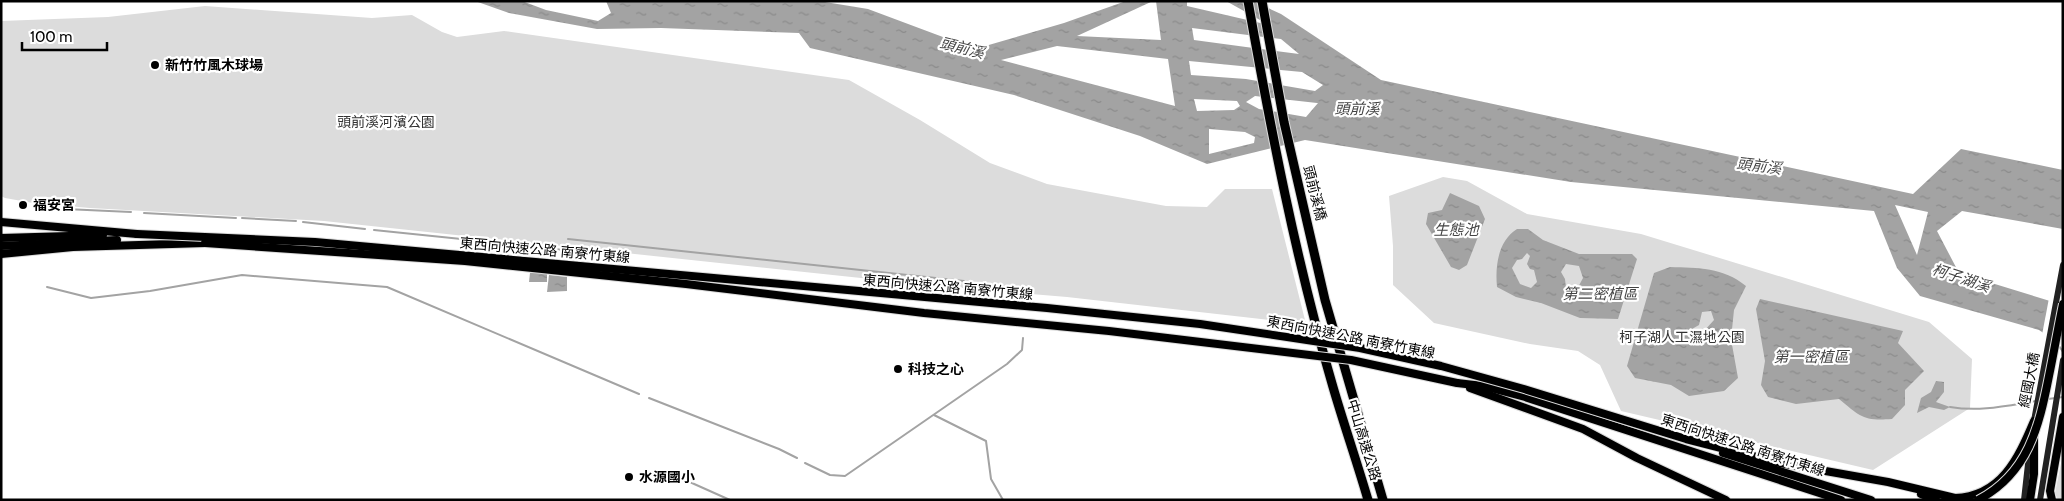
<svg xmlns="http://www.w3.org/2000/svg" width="2064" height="501" font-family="Cabin,'Noto Sans TC',sans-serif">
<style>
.green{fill:#dcdcdc}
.water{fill:url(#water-ripples);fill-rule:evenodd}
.pier{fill:#fff}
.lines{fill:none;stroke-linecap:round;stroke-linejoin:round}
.stream{stroke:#a3a3a3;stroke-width:2}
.trunk-casing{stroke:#dbdbdb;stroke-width:10}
.motorway-casing{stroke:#dbdbdb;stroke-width:11}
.secondary{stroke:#222;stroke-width:6}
.trunk{stroke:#000;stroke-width:8}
.motorway{stroke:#000;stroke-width:9}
.trunk-bridge-casing{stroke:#dbdbdb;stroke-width:10;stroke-linecap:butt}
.trunk-bridge{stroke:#000;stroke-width:8}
.poi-dot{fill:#000;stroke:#fff;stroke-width:2}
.labels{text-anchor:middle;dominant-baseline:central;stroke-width:4.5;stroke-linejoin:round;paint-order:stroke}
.poi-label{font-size:14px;font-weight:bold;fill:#000;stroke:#fff;text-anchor:start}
.park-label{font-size:14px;fill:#333;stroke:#fff}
.street-label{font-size:14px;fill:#000;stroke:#fff}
.water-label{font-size:15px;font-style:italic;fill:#444;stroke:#fff}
</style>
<defs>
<pattern id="water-ripples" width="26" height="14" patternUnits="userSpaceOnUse" patternTransform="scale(1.25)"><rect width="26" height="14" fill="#a3a3a3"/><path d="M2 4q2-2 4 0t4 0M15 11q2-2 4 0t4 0" fill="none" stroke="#8b8b8b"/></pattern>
</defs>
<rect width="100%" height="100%" fill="#fff"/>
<g class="green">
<path d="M 205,6 L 372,18 L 412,15 L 442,32 L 457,37 L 504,31 L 849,80 L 920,120 L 990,163 L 1047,184 L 1166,206 L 1207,207 L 1225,189 L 1272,189 L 1306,324 L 1067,297 L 927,285 L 324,221 L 90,208 L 33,203 L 5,198 L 1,196 L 1,21 L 108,17 Z"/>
<path d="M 1443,177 L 1467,181 L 1527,214 L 1641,234 L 1929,322 L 1972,359 L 1970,408 L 1873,470 L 1621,411 L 1600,365 L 1578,351 L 1530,344 L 1434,323 L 1393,285 L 1393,246 L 1389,196 Z"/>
<path d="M 2063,453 L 2063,500 L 2058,500 L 2055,493 Z"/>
</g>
<g class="water">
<path d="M 475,1 L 522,1 L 546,10 L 598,21 L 611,13 L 606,1 L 819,1 L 868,9 L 975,49 L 1064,23 L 1126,1 L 1153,1 L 1077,36 L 1161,40 L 1156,1 L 1187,1 L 1187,6 L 1269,25 L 1226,1 L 1253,1 L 1281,14 L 1381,80 L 1913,194 L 1961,149 L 2063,170 L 2063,229 L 1962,211 L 1937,231 L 1959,273 L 2063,305 L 2055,341 L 2039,330 L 1920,296 L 1897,268 L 1874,211 L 1571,182 L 1305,140 L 1207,164 L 1140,136 L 1014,95 L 810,48 L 799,33 L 661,28 L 597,29 L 509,13 ZM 1192,28 L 1281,39 L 1299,54 L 1194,40 ZM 1057,46 L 1168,59 L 1175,106 L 1001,60 ZM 1189,61 L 1302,72 L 1323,85 L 1315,91 L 1246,79 L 1191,75 ZM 1255,96 L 1317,103 L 1318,103 L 1306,117 L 1259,109 L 1246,102 ZM 1194,99 L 1237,101 L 1240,106 L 1234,110 L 1197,111 ZM 1209,129 L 1245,132 L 1255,137 L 1254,143 L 1209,154 ZM 1895,205 L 1928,212 L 1917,255 Z"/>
<path d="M 1450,193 L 1479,206 L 1485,219 L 1467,265 L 1459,270 L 1451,267 L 1426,224 L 1428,213 L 1442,210 Z"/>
<path d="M 1517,229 L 1528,229 L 1543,240 L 1579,254 L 1632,254 L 1637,259 L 1618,319 L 1580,318 L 1541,303 L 1516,297 L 1497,287 C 1495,266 1498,241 1517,229 ZM 1527,253 L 1530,256 L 1527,264 L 1530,269 L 1534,270 L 1537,282 L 1531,288 L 1520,284 L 1512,268 L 1517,260 L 1522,259 ZM 1566,264 L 1579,266 L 1583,278 L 1576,291 L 1572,293 L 1566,288 L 1565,279 L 1561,272 Z"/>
<path d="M 1670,267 C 1698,268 1723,267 1746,286 L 1734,310 L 1731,339 L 1738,378 L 1724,391 L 1689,396 L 1671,385 L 1635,378 L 1627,366 L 1654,273 ZM 1711,311 L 1714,320 L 1704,331 L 1707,337 L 1704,341 L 1696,339 L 1692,329 L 1699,325 L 1702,312 Z"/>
<path d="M 530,273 L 547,273 L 547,282 L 529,282 Z"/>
<path d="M 549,275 L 567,277 L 567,291 L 547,292 Z"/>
<path d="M 1760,299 L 1903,331 L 1898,343 L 1924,371 L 1905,390 L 1905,405 L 1892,419 C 1863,421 1861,417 1839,399 L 1796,404 L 1768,397 L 1761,385 L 1765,361 L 1756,309 Z"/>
<path d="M 1936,381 L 1944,382 L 1944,392 L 1936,402 L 1950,407 L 1944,410 L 1929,407 L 1917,413 L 1921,398 L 1931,392 Z"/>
</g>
<path class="pier" d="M 2049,298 L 2063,303 L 2063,345 L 2054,343 L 2042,335 Z"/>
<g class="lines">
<g class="stream">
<path d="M 43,208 L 131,212"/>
<path d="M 144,213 L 236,218"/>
<path d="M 242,218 L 296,221"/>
<path d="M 303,222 L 365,229"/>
<path d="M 374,230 L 471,240"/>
<path d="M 568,239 L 964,281"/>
<path d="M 481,241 L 564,250"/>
<path d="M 974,283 L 1028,290"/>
<path d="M 47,287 L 91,298 L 150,291 L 242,275 L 387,287 L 639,394"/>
<path d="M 2059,346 L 2063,352"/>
<path d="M 649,398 L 779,449 L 797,458"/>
<path d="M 2048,399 L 2063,397"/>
<path d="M 1950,407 C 1980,412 2005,406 2036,401"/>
<path d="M 934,415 L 986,441 L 991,479 L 1003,500"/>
<path d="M 805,463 L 830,475 L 845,476 L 1007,364 L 1022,350 L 1023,338"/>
<path d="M 663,480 L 683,479 L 730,500"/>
</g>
<defs>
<g id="trunk">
<path d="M 1,222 L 137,234"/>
<path d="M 1,238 L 103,235"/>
<path d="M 1,246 L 117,240"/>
<path d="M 1,254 L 73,247 L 205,243"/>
<path d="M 1457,383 L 1483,386 L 1525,397 L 1841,500"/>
<path d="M 1470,388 L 1583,429 L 1637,458 L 1726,500"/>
<path d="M 1686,439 L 1780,463 L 1888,482 L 1955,498 C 2001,496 2018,459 2034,421"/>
<path d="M 1723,453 L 1871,500"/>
<path d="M 1921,494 L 1936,500"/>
<path d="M 2030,500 L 2034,474 L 2034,436"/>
<path d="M 2052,500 L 2050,491 L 2063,417"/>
</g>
<g id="motorway">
<path d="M 1248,1 C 1271,131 1296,261 1333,387 C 1344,425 1357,462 1368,500"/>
<path d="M 1262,1 L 1284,122 L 1325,300 L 1383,500"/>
</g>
</defs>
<use href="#trunk" class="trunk-casing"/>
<use href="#motorway" class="motorway-casing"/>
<g class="secondary">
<path d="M 2033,426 L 2063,265"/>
<path d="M 2024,500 L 2030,446"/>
<path d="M 2040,500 L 2063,360"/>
</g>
<use href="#trunk" class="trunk"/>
<use href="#motorway" class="motorway"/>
<defs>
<g id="trunk-bridge">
<path d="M 137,234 L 315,242 L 1047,308 L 1200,324 L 1360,348 L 1441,366 L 1524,389 L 1686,439"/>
<path d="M 205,243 L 465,261 L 686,284 L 924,313 L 1109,331 L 1351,360 L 1457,383"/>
<path d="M 1978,500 C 2028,474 2039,427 2049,376 C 2054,352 2058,328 2063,304"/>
</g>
</defs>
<use href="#trunk-bridge" class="trunk-bridge-casing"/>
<use href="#trunk-bridge" class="trunk-bridge"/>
</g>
<g class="poi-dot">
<circle cx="155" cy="65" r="5"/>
<circle cx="23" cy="205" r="5"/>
<circle cx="898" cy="369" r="5"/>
<circle cx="629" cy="477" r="5"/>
</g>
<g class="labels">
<g class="poi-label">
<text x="165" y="65">新竹竹風木球場</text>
<text x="33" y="205">福安宮</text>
<text x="908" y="369">科技之心</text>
<text x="639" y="477">水源國小</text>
</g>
<g class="park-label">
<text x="386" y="122">頭前溪河濱公園</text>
<text x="1682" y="337">柯子湖人工濕地公園</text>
</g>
<g class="street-label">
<text transform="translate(1315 193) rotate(76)">頭前溪橋</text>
<text transform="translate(545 250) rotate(5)">東西向快速公路 南寮竹東線</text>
<text transform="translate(948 287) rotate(5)">東西向快速公路 南寮竹東線</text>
<text transform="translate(1351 337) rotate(11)">東西向快速公路 南寮竹東線</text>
<text transform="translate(2029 380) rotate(-79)">經國大橋</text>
<text transform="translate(1364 440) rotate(73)">中山高速公路</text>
<text transform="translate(1743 445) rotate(18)">東西向快速公路 南寮竹東線</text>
</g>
<g class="water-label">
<text transform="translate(962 48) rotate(14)">頭前溪</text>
<text x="1357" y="109">頭前溪</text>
<text transform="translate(1759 166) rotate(7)">頭前溪</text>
<text x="1456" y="230">生態池</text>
<text transform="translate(1961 278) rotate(18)">柯子湖溪</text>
<text x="1600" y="294">第二密植區</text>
<text x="1811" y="357">第一密植區</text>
</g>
</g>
<rect width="2064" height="501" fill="none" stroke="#000000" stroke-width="5"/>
<path d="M22 42v8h85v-8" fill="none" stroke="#000000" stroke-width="2.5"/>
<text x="30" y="42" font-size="15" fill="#000000" stroke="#ffffff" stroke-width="4" paint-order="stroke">100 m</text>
</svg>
